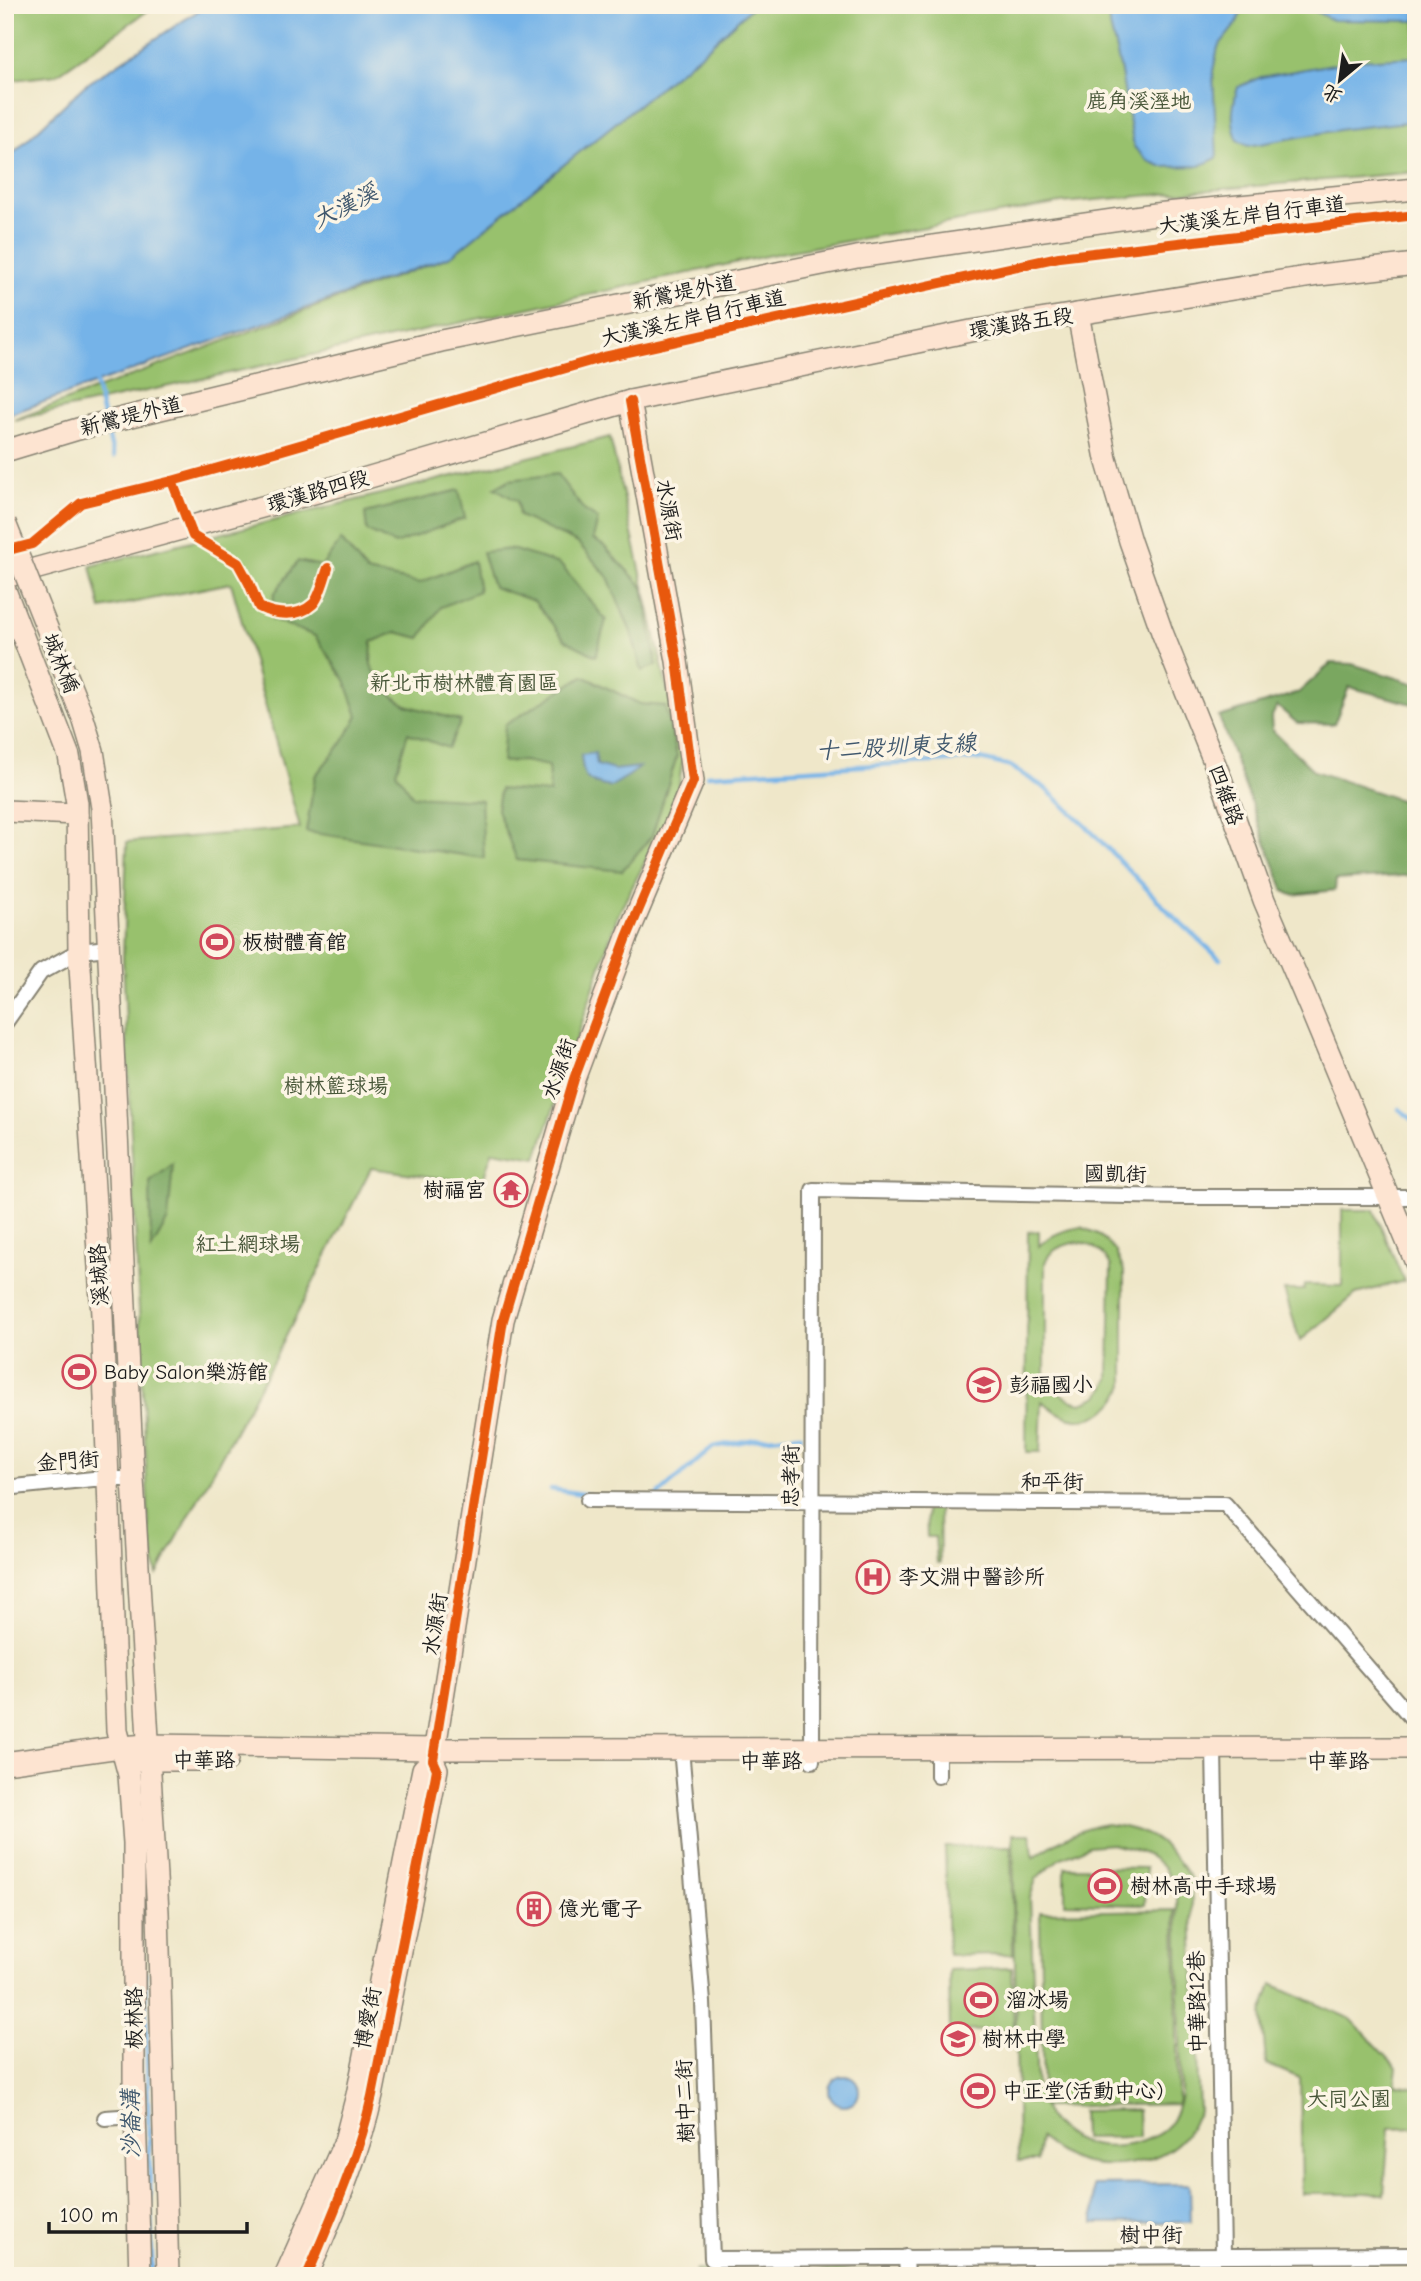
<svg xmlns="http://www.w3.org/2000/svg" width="1421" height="2281" font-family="'Comic Neue','LXGW WenKai TC',sans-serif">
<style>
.green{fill:#98c16d;stroke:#5a6e44;stroke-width:2;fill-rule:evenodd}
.forest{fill:#7aa760;stroke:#4b623e;stroke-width:2}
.water{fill:#75b3e8;stroke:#486882;stroke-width:2}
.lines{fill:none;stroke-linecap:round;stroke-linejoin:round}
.stream{stroke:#75b3e8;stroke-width:4.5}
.street-casing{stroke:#868272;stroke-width:18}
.secondary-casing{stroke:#868272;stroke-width:24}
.street{stroke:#fff;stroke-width:14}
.secondary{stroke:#fde4d1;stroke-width:21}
.secondary-bridge-casing{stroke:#868272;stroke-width:24;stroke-linecap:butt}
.secondary-bridge{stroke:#fde4d1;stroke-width:21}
.cycleway-casing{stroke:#fcf5e5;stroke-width:15}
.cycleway{stroke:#e8590c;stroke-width:10}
.labels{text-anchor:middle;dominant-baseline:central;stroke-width:7;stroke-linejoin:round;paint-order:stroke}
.park-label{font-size:21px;fill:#475638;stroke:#fcf5e5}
.street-label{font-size:21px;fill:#1c1c1c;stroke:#fcf5e5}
.poi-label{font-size:21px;fill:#1c1c1c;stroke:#fcf5e5;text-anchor:start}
.water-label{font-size:23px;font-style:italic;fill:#40586e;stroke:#fcf5e5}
</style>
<rect width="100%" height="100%" fill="#fcf5e5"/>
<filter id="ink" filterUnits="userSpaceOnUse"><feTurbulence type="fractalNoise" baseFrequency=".0143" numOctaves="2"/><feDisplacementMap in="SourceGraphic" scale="14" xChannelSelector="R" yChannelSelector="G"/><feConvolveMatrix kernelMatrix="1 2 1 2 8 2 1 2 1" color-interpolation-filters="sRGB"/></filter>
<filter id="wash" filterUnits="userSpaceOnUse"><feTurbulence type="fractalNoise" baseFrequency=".00686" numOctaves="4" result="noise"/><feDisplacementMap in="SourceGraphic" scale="28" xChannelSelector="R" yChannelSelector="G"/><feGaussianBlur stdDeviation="1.57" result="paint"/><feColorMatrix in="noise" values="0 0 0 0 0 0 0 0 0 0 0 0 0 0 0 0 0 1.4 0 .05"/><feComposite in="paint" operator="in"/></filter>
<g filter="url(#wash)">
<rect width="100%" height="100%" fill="#efe7c9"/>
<g class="green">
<path d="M 5,5 L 156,5 L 56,75 L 5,81 Z"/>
<path d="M 754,5 L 1416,5 L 1416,172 L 1061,203 L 780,253 L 14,420 L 451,256 L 702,53 Z"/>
<path d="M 610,437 L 683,758 L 677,799 L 617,917 L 537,1158 L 492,1151 L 482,1184 L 371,1168 L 276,1356 L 157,1575 L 149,1530 L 123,958 L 127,842 L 300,828 L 231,583 L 101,609 L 91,566 Z"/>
<path d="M 1342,1210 L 1374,1210 L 1404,1281 L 1356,1294 L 1300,1341 L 1284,1290 L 1304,1290 L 1305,1285 L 1342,1286 Z"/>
<path d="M 1081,1227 L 1098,1234 L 1115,1250 L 1124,1271 L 1124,1385 C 1114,1411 1088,1428 1061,1414 C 1054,1411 1048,1405 1042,1401 L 1040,1452 L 1026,1452 L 1028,1232 L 1039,1231 L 1039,1246 C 1051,1234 1065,1230 1081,1227 ZM 1077,1242 C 1093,1244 1104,1252 1111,1266 L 1109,1379 L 1105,1387 L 1098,1396 L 1090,1400 L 1081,1403 L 1073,1401 L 1050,1387 L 1045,1374 L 1045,1263 C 1049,1249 1064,1245 1077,1242 Z"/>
<path d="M 926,1507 L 939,1507 L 940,1563 L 937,1563 L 935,1537 L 927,1537 Z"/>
<path d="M 1106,1824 C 1152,1830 1164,1841 1191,1879 L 1199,2112 C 1193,2121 1188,2133 1181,2140 C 1155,2166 1105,2171 1072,2159 C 1060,2154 1050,2146 1040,2138 L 1037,2161 L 1018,2161 L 1013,1834 L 1031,1834 L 1033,1858 C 1057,1841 1077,1829 1106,1824 ZM 1112,1844 C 1147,1853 1165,1857 1177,1895 L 1181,2095 C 1178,2106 1176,2116 1169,2125 C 1163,2132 1154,2137 1146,2140 C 1115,2151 1080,2150 1055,2125 C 1050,2120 1046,2113 1043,2107 L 1178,2104 L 1175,1910 L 1040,1912 L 1043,2107 L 1037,2090 L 1030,1898 L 1036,1879 L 1059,1859 L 1089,1846 Z"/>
<path d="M 1011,1846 L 1013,1954 L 948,1955 L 945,1847 Z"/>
<path d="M 1065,1867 L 1146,1868 L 1145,1905 L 1065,1903 Z"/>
<path d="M 1012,1968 L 1014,2030 L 950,2031 L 949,1970 Z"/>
<path d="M 1272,1984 L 1351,2019 L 1397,2067 L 1395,2084 L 1416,2088 L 1416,2127 L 1389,2128 L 1384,2194 L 1302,2194 L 1300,2078 L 1266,2064 L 1262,2014 Z"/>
<path d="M 1138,2110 L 1139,2137 L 1083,2138 L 1082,2111 Z"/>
<path d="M 696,2270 L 899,2270 L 900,2276 L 696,2276 Z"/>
</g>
<g class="forest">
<path d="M 557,474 L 584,510 L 598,519 L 593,539 L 604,546 L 643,587 L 657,665 L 642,671 L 631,632 L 608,577 L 578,543 L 519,516 L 517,501 L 495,488 L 509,480 Z"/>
<path d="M 459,490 L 465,518 L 395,544 L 367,531 L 365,513 Z"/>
<path d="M 341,540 L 367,572 L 419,583 L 474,561 L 479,591 L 441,607 L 420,638 L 396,632 L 372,642 L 371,665 L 385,690 L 406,705 L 461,721 L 448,748 L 408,733 L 396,772 L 413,796 L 481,800 L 484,858 L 306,832 L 315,776 L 342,743 L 358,716 L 345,680 L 315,636 L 272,619 L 274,594 L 298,561 L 322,566 Z"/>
<path d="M 511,549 L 560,564 L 606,620 L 596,656 L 565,640 L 534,601 L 493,587 L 482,552 Z"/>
<path d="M 1331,663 L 1352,664 L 1416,684 L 1416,705 L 1349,687 L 1334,724 L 1297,723 L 1277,706 L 1271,718 L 1272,730 L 1314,771 L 1412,804 C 1416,814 1411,824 1412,835 L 1416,840 L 1416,875 L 1336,880 L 1335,890 L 1292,895 L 1284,891 L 1219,717 L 1298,693 Z"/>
<path d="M 583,676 L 640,704 L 665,706 L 677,756 L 652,836 L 622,871 L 517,860 L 497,810 L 500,789 L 550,793 L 548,766 L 524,761 L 502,762 L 505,725 Z"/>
<path d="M 173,1164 L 168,1220 L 151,1250 L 150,1182 Z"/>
</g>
<g class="water">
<path d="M 207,5 L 754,5 L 702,53 L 451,256 L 5,416 L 5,161 L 84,86 Z"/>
<path d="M 1105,5 L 1245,5 L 1236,24 L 1218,47 L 1213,71 L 1217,158 L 1200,166 L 1163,167 L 1148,161 L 1134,147 L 1120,67 Z"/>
<path d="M 1310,5 L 1416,5 L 1416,21 L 1332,20 L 1311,9 Z"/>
<path d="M 1416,57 L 1416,121 L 1345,129 L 1248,146 L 1238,141 C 1230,122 1232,107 1238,87 L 1261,77 L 1356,60 Z"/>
<path d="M 595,753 L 597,765 L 614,770 L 639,767 L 630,775 L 610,787 C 586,783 583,779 581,755 Z"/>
<circle cx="844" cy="2091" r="15"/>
<path d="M 1190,2184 L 1191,2222 L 1094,2223 L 1093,2185 Z"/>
</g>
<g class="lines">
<g class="stream">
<path d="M 95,380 L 103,416"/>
<path d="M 106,427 L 114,457"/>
<path d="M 707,775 L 980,759 L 1010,766 L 1045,788 L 1087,827 L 1170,913 L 1220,959"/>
<path d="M 1399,1109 L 1416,1122"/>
<path d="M 551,1489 L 589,1495"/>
<path d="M 657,1496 L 713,1447 L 756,1439 L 801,1435"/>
<path d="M 145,1974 L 152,2274"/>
<path d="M 1064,2263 L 1088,2276"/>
</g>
</g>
</g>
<g filter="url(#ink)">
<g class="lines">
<defs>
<g id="street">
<path d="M 5,1023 L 41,972 L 79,951 L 108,948"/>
<path d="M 5,1488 L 93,1479 L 133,1479"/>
<path d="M 588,1500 L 1225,1504 L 1416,1723"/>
<path d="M 681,1748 L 703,2002 L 712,2259 L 1416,2255"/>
<path d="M 938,1748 L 938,1776"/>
<path d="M 1214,1748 L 1223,2255"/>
<path d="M 812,1761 L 813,1190 L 1182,1197 L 1416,1197"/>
<path d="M 105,2118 L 135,2116"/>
<path d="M 906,2257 L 907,2276"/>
</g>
<g id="secondary">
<path d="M 1078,314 L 1106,459 L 1130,541 L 1162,632 L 1221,779 L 1264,900 L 1311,1010 L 1416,1263"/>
<path d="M 5,451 L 78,429 L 441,341 L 857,257 L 1155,214 L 1416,189"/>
<path d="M 5,577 L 339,486 L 630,401 L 971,331 L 1319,275 L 1416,264"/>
<path d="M 5,590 L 69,756 L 77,803 L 79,951 L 102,1315 L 117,1731 L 129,1775 L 134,1843 L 134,2078 L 140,2276"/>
<path d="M 102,808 L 133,1479 L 158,1912 L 168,2276"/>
<path d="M 5,811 L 77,814"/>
<path d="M 137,1760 L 227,1760"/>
<path d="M 5,1763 L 120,1747 L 148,1745 L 435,1749 L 1416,1748"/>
<path d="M 285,2276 L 345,2141 L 357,2095 L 423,1769 L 433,1760"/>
<path d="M 307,2276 C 332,2216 358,2159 372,2096 L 435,1780 L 437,1769 L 433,1760 L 503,1320 L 574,1079 L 627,937 L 693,781 L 677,661 L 630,401"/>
</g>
</defs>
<use href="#street" class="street-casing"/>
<use href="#secondary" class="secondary-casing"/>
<use href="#street" class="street"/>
<use href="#secondary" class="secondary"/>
<defs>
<path id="secondary-bridge" d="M 5,523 L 83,718 L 93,751 L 102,808"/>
</defs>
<use href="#secondary-bridge" class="secondary-bridge-casing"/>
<use href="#secondary-bridge" class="secondary-bridge"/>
<defs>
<g id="cycleway">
<path d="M 172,481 L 193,536 L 238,563 L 249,583 L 259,607 C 275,615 298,618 313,604 C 320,597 324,579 328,568"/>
<path d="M 5,551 L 32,544 L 81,503 L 172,481 L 279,451 L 604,357 L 1059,257 L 1416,215"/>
<path d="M 307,2276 C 332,2216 358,2159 372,2096 L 435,1780 L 437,1769 L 433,1760 L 503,1320 L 574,1079 L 627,937 L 693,781 L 677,661 L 630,401"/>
</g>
</defs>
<use href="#cycleway" class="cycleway-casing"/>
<use href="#cycleway" class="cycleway"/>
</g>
</g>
<defs>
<symbol id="stadium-ring" viewBox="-11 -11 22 22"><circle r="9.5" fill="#fcf5e5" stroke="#d1495b" stroke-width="1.5"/><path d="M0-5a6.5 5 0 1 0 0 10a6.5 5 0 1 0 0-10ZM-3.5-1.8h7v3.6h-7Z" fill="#d1495b"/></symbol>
<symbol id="temple-ring" viewBox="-11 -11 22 22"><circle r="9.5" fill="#fcf5e5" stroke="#d1495b" stroke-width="1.5"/><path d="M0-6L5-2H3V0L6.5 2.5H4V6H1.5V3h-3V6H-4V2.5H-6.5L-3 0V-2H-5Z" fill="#d1495b"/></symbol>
<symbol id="school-ring" viewBox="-11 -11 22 22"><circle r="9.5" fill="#fcf5e5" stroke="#d1495b" stroke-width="1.5"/><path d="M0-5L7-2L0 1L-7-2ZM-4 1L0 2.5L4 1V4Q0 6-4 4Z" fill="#d1495b"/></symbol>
<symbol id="hospital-ring" viewBox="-11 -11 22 22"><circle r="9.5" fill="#fcf5e5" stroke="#d1495b" stroke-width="1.5"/><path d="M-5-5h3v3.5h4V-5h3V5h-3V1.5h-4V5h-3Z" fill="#d1495b"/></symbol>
<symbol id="building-ring" viewBox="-11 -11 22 22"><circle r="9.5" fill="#fcf5e5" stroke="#d1495b" stroke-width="1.5"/><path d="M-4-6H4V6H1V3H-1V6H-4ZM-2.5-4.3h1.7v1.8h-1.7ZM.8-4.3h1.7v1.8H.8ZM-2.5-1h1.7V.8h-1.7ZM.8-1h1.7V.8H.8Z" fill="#d1495b"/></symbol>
</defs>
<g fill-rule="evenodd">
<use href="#stadium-ring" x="198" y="923" width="38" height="38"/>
<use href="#temple-ring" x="492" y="1171" width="38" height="38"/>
<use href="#stadium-ring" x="60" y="1353" width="38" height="38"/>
<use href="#school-ring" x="965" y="1366" width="38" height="38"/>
<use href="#hospital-ring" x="854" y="1558" width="38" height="38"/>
<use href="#stadium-ring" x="1086" y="1867" width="38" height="38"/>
<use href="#building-ring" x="515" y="1890" width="38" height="38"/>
<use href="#stadium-ring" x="962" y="1981" width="38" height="38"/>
<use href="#school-ring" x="939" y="2020" width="38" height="38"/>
<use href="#stadium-ring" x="959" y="2072" width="38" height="38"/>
</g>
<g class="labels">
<g class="park-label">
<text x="1139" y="101">鹿角溪溼地</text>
<text x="464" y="683">新北市樹林體育園區</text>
<text x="336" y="1086">樹林籃球場</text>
<text x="248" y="1244">紅土網球場</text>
<text x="1349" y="2099">大同公園</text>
</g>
<g class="street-label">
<text transform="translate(1252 215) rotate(-7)">大漢溪左岸自行車道</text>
<text transform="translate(684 292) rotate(-11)">新鶯堤外道</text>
<text transform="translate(693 318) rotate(-13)">大漢溪左岸自行車道</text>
<text transform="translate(1021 323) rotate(-9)">環漢路五段</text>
<text transform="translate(131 416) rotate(-14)">新鶯堤外道</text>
<text transform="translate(318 491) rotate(-16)">環漢路四段</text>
<text transform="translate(669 510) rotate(80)">水源街</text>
<text transform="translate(61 663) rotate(68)">城林橋</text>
<text transform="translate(1226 795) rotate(70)">四維路</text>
<text transform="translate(559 1069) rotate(-71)">水源街</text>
<text transform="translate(1115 1174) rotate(1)">國凱街</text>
<text transform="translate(99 1275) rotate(-93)">溪城路</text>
<text transform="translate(68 1461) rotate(-4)">金門街</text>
<text transform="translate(791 1476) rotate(-90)">忠孝街</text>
<text x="1052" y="1482">和平街</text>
<text transform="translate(435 1624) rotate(-81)">水源街</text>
<text x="204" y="1760">中華路</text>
<text x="771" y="1761">中華路</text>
<text x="1338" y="1761">中華路</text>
<text transform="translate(1197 2002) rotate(-91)">中華路12巷</text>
<text transform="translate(134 2018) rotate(-90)">板林路</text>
<text transform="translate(368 2018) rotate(-79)">博愛街</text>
<text transform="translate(685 2101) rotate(-92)">樹中二街</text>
<text x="1151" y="2235">樹中街</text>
</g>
<g class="poi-label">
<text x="242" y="942">板樹體育館</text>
<text x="486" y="1190" text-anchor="end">樹福宮</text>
<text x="104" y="1372">Baby Salon樂游館</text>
<text x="1009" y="1385">彭福國小</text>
<text x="898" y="1577">李文淵中醫診所</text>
<text x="1130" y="1886">樹林高中手球場</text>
<text x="558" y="1909">億光電子</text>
<text x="1006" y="2000">溜冰場</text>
<text x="982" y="2039">樹林中學</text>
<text x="1002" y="2091">中正堂(活動中心)</text>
</g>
<g class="water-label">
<text transform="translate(345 206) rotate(-27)">大漢溪</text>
<text transform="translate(896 747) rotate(-3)">十二股圳東支線</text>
<text transform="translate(131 2124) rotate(-91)">沙崙溝</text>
</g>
</g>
<rect width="1421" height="2281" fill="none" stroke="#fcf5e5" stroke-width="28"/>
<g transform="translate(1340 80) rotate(209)" stroke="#fcf5e5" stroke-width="5" paint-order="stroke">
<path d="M0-5L12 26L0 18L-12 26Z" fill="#1c1c1c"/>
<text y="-10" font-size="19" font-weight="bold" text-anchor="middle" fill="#1c1c1c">北</text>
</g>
<path d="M49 2222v10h198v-10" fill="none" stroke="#1c1c1c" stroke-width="3.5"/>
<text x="60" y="2222" font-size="21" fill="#1c1c1c" stroke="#fcf5e5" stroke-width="5" paint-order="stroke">100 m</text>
</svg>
